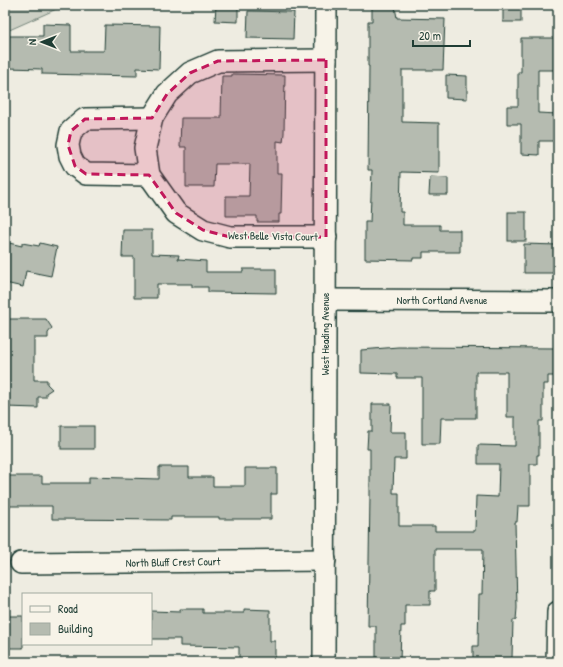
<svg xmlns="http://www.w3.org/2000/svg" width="563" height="667" font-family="'Patrick Hand',sans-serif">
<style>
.green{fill:#cccfc4;stroke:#76867c}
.building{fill:#b5bbb0;stroke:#1f3d34}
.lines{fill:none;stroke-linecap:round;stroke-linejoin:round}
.minor-casing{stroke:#1f3d34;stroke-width:24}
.minor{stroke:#f7f3e8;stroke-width:21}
.marked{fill:#c2185b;fill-opacity:0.2;stroke:#c2185b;stroke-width:3;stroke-dasharray:8 5;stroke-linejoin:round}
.labels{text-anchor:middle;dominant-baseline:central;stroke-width:3;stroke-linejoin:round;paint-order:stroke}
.street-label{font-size:11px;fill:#1f3d34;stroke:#f7f3e8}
</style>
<rect width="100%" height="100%" fill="#eeece1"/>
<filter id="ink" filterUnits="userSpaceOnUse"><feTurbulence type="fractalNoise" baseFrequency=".025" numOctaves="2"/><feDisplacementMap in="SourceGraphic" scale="8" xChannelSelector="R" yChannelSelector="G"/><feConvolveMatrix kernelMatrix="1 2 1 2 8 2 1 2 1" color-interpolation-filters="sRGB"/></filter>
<g filter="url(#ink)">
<path class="green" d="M 5,5 L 60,5 L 61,7 L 5,32 Z"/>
<g class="building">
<path d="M 216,5 L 238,5 L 238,22 L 215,21 Z"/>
<rect x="503" y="5" width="18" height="17"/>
<path d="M 372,7 L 395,7 L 397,18 L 445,19 L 443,70 L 402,70 L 402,122 L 439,123 L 439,173 L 401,172 L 400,212 L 403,212 L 403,225 L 440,225 L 440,230 L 460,230 L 460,252 L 423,252 L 423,258 L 413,258 L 413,260 L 365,259 L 365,222 L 370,222 L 372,170 L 368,170 L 369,66 L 368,66 L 368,21 L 372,21 Z"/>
<path d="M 248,11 L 294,12 L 293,39 L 247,38 Z"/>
<path d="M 43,24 L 71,25 L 71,51 L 104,51 L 105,25 L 160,26 L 159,69 L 137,68 L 137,76 L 42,74 L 42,69 L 8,68 L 9,36 L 43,36 Z"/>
<path d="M 521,38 L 558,38 L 558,70 L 538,70 L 538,113 L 558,114 L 558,141 L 539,141 L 539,155 L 521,154 L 521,124 L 507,124 L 507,106 L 518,106 L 518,72 L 521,72 Z"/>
<path d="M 232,74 L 285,75 L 284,133 L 283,142 L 277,141 L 277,173 L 282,173 L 281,214 L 279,214 L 279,222 L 257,222 L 257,216 L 226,216 L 226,196 L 249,196 L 250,164 L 215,164 L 214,187 L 186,187 L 186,147 L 180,147 L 181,118 L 221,118 L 222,76 L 232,76 Z"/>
<path d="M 446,75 L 467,76 L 467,99 L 446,98 Z"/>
<path d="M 430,177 L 448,178 L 448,195 L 429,195 Z"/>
<rect x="508" y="212" width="18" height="29"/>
<path d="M 123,230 L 152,230 L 152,254 L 179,255 L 178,259 L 206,261 L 206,272 L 243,272 L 243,269 L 276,269 L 276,293 L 208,292 L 208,287 L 192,287 L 192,284 L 157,284 L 157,298 L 134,298 L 134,257 L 122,257 Z"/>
<path d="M 9,243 L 22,246 L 22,243 L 39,246 L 40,243 L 57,247 L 51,276 L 26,271 L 23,287 L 5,283 L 5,262 Z"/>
<path d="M 524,244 L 558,245 L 558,273 L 524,273 Z"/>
<path d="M 5,319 L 46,319 L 52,328 L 48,333 L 48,338 L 34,338 L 34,380 L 47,380 L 47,384 L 52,389 L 46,393 L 46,397 L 38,397 L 38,408 L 5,407 Z"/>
<path d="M 398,347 L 558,348 L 558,376 L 548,376 L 548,384 L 543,384 L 543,421 L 539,421 L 539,455 L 537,455 L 537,464 L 530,464 L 530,506 L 518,506 L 517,522 L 515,522 L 517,608 L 516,620 L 513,620 L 512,658 L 510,658 L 510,662 L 473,662 L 473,646 L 478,646 L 479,594 L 482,594 L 483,549 L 435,549 L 435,591 L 430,591 L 430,605 L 405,605 L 405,626 L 401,626 L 400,662 L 376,662 L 376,626 L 368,626 L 370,495 L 370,449 L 367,449 L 368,431 L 372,431 L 372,404 L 391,404 L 390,432 L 406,432 L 406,459 L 394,459 L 393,493 L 399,493 L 399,526 L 435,526 L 435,531 L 475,531 L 476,496 L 498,497 L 499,464 L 478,464 L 478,445 L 515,446 L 515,417 L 507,417 L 507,372 L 476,372 L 476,418 L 441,418 L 440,444 L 422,444 L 422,378 L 397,378 L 397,374 L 361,373 L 361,350 Z"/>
<rect x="61" y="426" width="33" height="23"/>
<path d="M 159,467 L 189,467 L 189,477 L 213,477 L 213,486 L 245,486 L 245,468 L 277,468 L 277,494 L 271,494 L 271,519 L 219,519 L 219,517 L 171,517 L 171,520 L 52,519 L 52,506 L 5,506 L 5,476 L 42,476 L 42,483 L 89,483 L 89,477 L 159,479 Z"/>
<path d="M 180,609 L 203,609 L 203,613 L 244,613 L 244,609 L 270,610 L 270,641 L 275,641 L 275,662 L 239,662 L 239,647 L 180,646 L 180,639 L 151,639 L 151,611 L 180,612 Z"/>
<rect x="5" y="616" width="18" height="32"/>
</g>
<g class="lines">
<defs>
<g id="minor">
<path d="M 326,60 L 218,61 L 190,73 L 167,94 L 152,118 L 145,148 L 149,175 L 176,213 L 203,230 L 230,237 L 326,237"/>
<path d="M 149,175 L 86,174 L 75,166 L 70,156 L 68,145 L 71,131 L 85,119 L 152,118"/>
<path d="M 325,300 L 558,301"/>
<path d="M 21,563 L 325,560"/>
<path d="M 324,662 L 326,5"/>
<path d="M 557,662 L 558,612"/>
</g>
</defs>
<use href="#minor" class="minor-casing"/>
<use href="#minor" class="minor"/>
</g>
</g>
<path class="marked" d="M 326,60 L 326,237 L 230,237 L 203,230 L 176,213 L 149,175 L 86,174 L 75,166 L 68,145 L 71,131 L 85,119 L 152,118 L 167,94 L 190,73 L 218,61 Z"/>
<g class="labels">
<g class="street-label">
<text transform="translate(273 236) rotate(1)">West Belle Vista Court</text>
<text x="442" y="300">North Cortland Avenue</text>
<text transform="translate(325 334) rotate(-90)">West Heading Avenue</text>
<text transform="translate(173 562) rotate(-1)">North Bluff Crest Court</text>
</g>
</g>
<rect width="563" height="667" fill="none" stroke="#f7f3e8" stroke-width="20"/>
<rect x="10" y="10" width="543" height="647" fill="none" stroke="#1f3d34" stroke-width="1.5" filter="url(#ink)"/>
<rect x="22" y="593" width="130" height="52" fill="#f7f3e8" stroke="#a1aaa0"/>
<rect x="30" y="606" width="20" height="6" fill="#f7f3e8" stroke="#a1aaa0"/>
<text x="58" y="613" font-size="12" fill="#1f3d34">Road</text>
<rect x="30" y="623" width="20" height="12" fill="#b5bbb0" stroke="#a1aaa0"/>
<text x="58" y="633" font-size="12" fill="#1f3d34">Building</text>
<g transform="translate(42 42) rotate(270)" stroke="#f7f3e8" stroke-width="3" paint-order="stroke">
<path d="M0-3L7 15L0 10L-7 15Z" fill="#1f3d34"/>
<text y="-6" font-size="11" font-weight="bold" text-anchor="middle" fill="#1f3d34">N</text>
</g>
<path d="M413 40v6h57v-6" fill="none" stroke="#1f3d34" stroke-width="2"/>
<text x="419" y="40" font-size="12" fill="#1f3d34" stroke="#f7f3e8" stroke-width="3" paint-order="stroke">20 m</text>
</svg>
